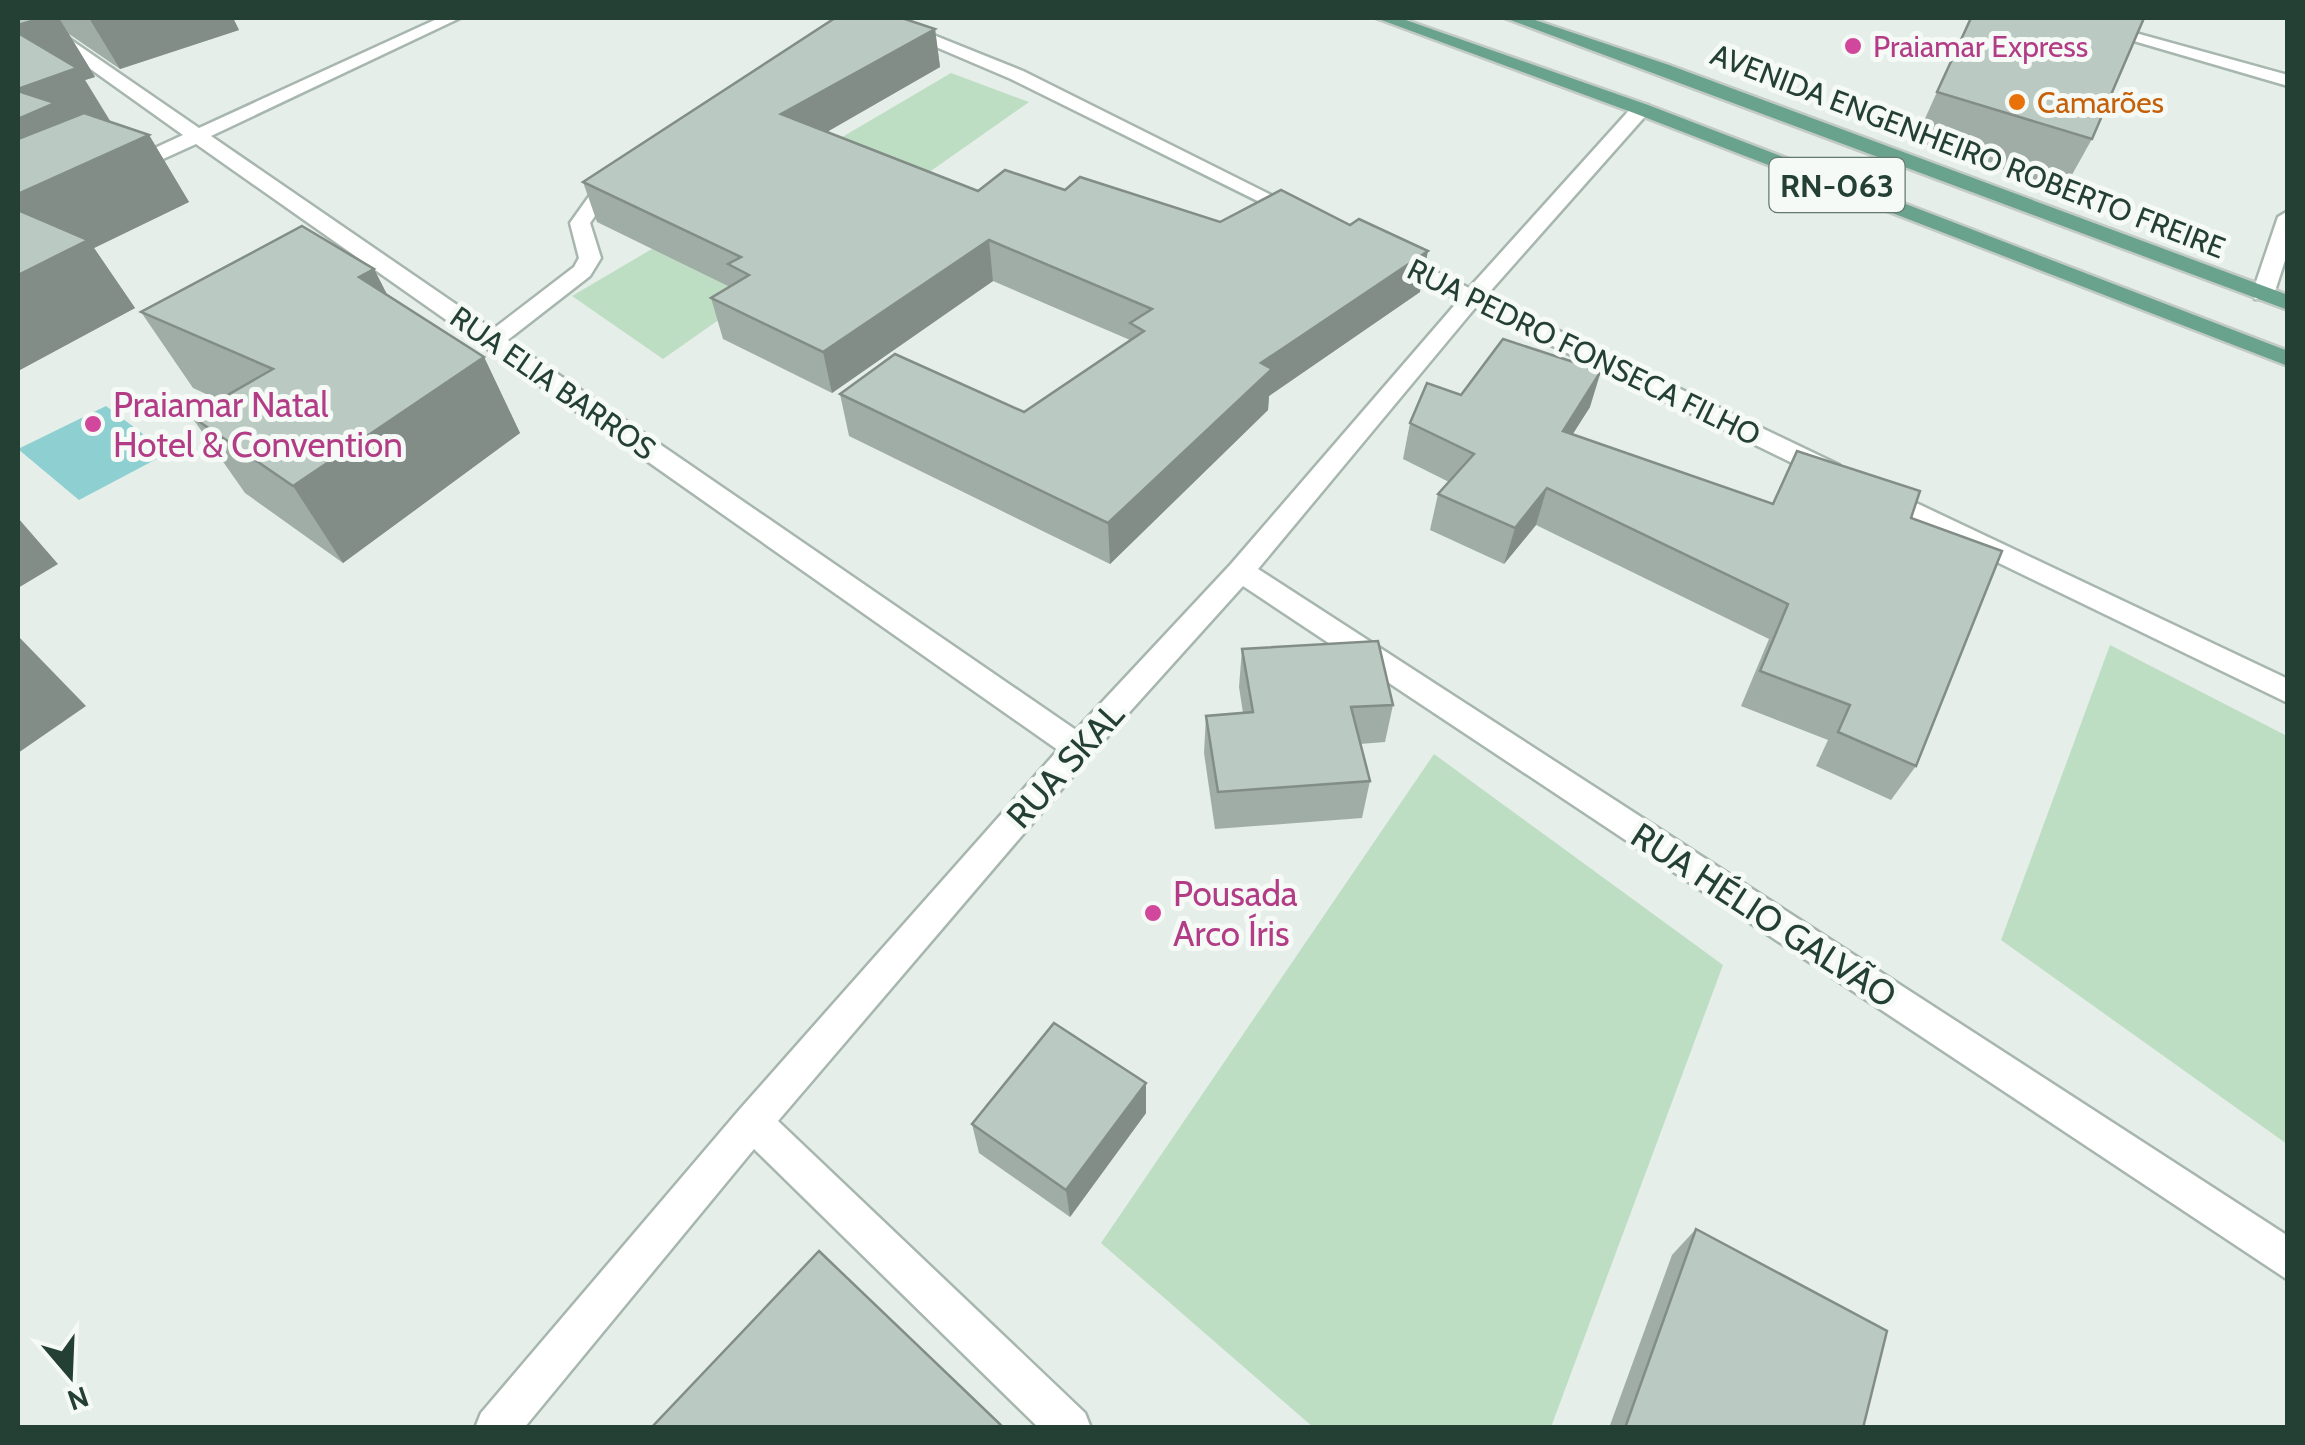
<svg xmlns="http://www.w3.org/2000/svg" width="2305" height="1445" font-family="Cabin,sans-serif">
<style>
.green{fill:#bedec3}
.water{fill:#8ed0d1}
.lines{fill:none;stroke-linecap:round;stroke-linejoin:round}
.lane-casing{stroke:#a7b6af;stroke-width:5}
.street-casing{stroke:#a7b6af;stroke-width:5}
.primary-casing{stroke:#c2cac6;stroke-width:5}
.lane{fill:#fff;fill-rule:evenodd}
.street{fill:#fff;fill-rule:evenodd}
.primary{fill:#6aa38d;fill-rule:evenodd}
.wall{fill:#a0ada6}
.shaded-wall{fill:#828d87}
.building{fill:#bac9c1;stroke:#828d87;stroke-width:2.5}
.hotel-dot{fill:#d1479c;stroke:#f6faf7;stroke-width:4}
.food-dot{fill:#e8710a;stroke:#f6faf7;stroke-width:4}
.labels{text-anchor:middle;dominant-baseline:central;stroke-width:10;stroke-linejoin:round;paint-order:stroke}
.far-hotel-label{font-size:30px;fill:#b23c85;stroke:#f6faf7;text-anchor:start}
.far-food-label{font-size:30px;fill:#c56008;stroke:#f6faf7;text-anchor:start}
.far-street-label{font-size:30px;fill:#244035;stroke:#f6faf7}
.shield{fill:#f6faf7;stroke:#63786f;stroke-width:2.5}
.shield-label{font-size:32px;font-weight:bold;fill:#244035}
.hotel-label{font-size:35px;fill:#b23c85;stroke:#f6faf7;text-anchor:start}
.street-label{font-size:35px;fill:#244035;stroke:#f6faf7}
</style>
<rect width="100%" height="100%" fill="#e5eee9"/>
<g class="green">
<path d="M 951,73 L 1029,102 L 663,359 L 572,296 Z"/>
<path d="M 2110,645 L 2287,736 L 2287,1144 L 2001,940 Z"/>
<path d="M 1434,754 L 1723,965 L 1551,1427 L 1313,1427 L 1101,1243 Z"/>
</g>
<path class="water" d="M 106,406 L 168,453 L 79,500 L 18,449 Z"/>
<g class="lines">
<defs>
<path id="lane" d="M 622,176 L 632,182 L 604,203 L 590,223 L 601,258 L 590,276 L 500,346 L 484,346 L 481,341 L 484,336 L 574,267 L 579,258 L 570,223 L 590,195 Z"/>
<g id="street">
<path d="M 19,18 L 39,18 L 199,128 L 439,18 L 460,18 L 211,136 L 1076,730 L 1231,564 L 1459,300 L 1382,263 L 1379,258 L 1382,253 L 1398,253 L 1469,288 L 1634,105 L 1648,105 L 1648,113 L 1486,296 L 1839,465 L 1843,471 L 1839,477 L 1821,477 L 1475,308 L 1258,569 L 2288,1236 L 2288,1280 L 1243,586 L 1089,757 L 778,1121 L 1085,1413 L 1091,1428 L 1039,1428 L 754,1149 L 524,1428 L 475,1428 L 481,1413 L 740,1109 L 1058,750 L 196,144 L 130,174 L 116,174 L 116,166 L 183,135 Z"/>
<path d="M 868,18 L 891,18 L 1023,71 L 1309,214 L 1306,218 L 1292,218 L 1011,79 Z"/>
<path d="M 2055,18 L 2081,18 L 2288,75 L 2288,86 Z"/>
<path d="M 2288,211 L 2288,251 L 2274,294 L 2271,299 L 2255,299 L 2252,294 L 2278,217 Z"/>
<path d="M 1876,484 L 2288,679 L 2288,703 L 1867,499 L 1863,493 Z"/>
</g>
<g id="primary">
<path d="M 1376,18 L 1400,18 L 1648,105 L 2288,351 L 2288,366 L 1634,113 Z"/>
<path d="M 1505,18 L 1529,18 L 1669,65 L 2288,295 L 2288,310 Z"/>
</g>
</defs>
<use href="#lane" class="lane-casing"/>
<use href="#street" class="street-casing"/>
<use href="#primary" class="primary-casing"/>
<use href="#lane" class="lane"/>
<use href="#street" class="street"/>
<use href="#primary" class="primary"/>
</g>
<g class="wall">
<path d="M 18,18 L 233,18 L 239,30 L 120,69 L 69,34 L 95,77 L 85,80 L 111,122 L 149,135 L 189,202 L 94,248 L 135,308 L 18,371 Z"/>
<path d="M 1970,18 L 2092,139 L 2064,189 L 1915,141 Z"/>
<path d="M 935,29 L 940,67 L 827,132 L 978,191 L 1065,190 L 1420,292 L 1269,396 L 1268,410 L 1110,564 L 849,436 L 840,394 L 1024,412 L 1130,340 L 993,281 L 832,393 L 723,339 L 711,298 L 730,287 L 597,222 L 583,182 Z"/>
<path d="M 374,269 L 387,295 L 484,357 L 520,433 L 343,563 L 245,493 L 191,416 L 219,400 L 193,388 L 141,312 Z"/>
<path d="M 1461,395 L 1590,407 L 1572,434 L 1772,504 L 1797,451 L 1911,518 L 1916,766 L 1891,800 L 1816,766 L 1828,740 L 1741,706 L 1769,639 L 1536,525 L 1504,564 L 1430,530 L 1438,494 L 1449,482 L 1403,459 L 1410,423 Z"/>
<path d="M 1242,649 L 1393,705 L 1385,742 L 1360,744 L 1370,781 L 1362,818 L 1215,829 L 1204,753 L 1206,716 L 1243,713 L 1239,687 Z"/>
<path d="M 1146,1083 L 1146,1113 L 1070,1217 L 979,1153 L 972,1124 Z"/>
<path d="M 1696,1229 L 1863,1428 L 1609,1428 L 1672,1255 Z"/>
</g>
<g class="shaded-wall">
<path d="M 42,18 L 59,18 L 95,77 L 85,80 L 117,133 L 149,135 L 189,202 L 94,248 L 135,308 L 18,371 L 18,25 Z"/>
<path d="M 89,18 L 233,18 L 239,30 L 120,69 Z"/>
<path d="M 935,29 L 940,67 L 790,153 L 781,114 Z"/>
<path d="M 989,240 L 993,281 L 832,393 L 823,352 Z"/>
<path d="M 1428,251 L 1420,292 L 1269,396 L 1268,410 L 1110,564 L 1108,523 L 1261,363 Z"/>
<path d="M 374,269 L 413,345 L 359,277 Z"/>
<path d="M 484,357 L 520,433 L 343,563 L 293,486 Z"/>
<path d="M 1601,371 L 1590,407 L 1552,467 L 1563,431 Z"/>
<path d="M 1547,488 L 1536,525 L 1504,564 L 1515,528 Z"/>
<path d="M 18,518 L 58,564 L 18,588 Z"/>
<path d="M 20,638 L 86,706 L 18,753 L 18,640 Z"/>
<path d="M 1146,1083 L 1146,1113 L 1070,1217 L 1066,1190 Z"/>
</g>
<g class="building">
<path d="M 18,18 L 42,18 L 18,25 Z"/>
<path d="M 835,18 L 902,18 L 935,29 L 781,114 L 978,191 L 1005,170 L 1065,190 L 1080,177 L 1220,222 L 1281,190 L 1350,225 L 1359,219 L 1428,251 L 1261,363 L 1272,369 L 1108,523 L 840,394 L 895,354 L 1024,412 L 1144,331 L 1130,323 L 1152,309 L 989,240 L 823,352 L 711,298 L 749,275 L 728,264 L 741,257 L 583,182 Z"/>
<path d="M 1971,18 L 2144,18 L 2092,139 L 1937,92 Z"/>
<path d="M 18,33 L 77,68 L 18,89 Z"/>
<path d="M 18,91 L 55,103 L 18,119 Z"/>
<path d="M 84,113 L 149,135 L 18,194 L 18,139 Z"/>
<path d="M 18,210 L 88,240 L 18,275 Z"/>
<path d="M 302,226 L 374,269 L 359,277 L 484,357 L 293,486 L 191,416 L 273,369 L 141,312 Z"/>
<path d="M 1503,339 L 1601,371 L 1563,431 L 1773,504 L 1797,451 L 1920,491 L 1911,518 L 2002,551 L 1916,766 L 1838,732 L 1850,705 L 1760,671 L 1788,604 L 1547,488 L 1515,528 L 1438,494 L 1474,454 L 1410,423 L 1427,383 L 1461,395 Z"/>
<path d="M 1378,641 L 1393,705 L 1351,707 L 1370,781 L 1218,792 L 1206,716 L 1253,712 L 1242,649 Z"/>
<path d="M 1054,1023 L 1146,1083 L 1066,1190 L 972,1124 Z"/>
<path d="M 1696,1229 L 1887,1331 L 1863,1428 L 1625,1428 Z"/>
<path d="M 819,1251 L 1004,1428 L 651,1428 Z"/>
</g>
<g class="hotel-dot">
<circle cx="1853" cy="46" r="10"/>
<circle cx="93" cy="424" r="10"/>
<circle cx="1153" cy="913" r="10"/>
</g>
<circle class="food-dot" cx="2017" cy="102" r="10"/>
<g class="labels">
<g class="far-hotel-label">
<text x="1873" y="46">Praiamar Express</text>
</g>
<g class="far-food-label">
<text x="2037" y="102">Camarões</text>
</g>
<g class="far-street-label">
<text transform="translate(1968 151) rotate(21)">AVENIDA ENGENHEIRO ROBERTO FREIRE</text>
<text transform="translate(1584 352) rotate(26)">RUA PEDRO FONSECA FILHO</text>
<text transform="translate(553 383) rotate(35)">RUA ELIA BARROS</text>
</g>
<rect class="shield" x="1769.5" y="158" width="135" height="54" rx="8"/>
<g class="shield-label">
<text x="1837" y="185">RN-063</text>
</g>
<g class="hotel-label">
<text x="113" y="404">Praiamar Natal<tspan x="113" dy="40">Hotel &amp; Convention</tspan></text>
<text x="1173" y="893">Pousada<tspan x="1173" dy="40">Arco Íris</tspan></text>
</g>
<g class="street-label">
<text transform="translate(1065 765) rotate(-48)">RUA SKAL</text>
<text transform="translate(1764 915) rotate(33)">RUA HÉLIO GALVÃO</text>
</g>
</g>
<rect width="2305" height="1445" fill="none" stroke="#244035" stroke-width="40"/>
<g transform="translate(70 1375) rotate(161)" stroke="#f6faf7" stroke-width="8" paint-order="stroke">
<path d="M0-8L18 38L0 25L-18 38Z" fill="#244035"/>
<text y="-15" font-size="28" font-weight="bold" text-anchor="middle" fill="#244035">N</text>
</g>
</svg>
